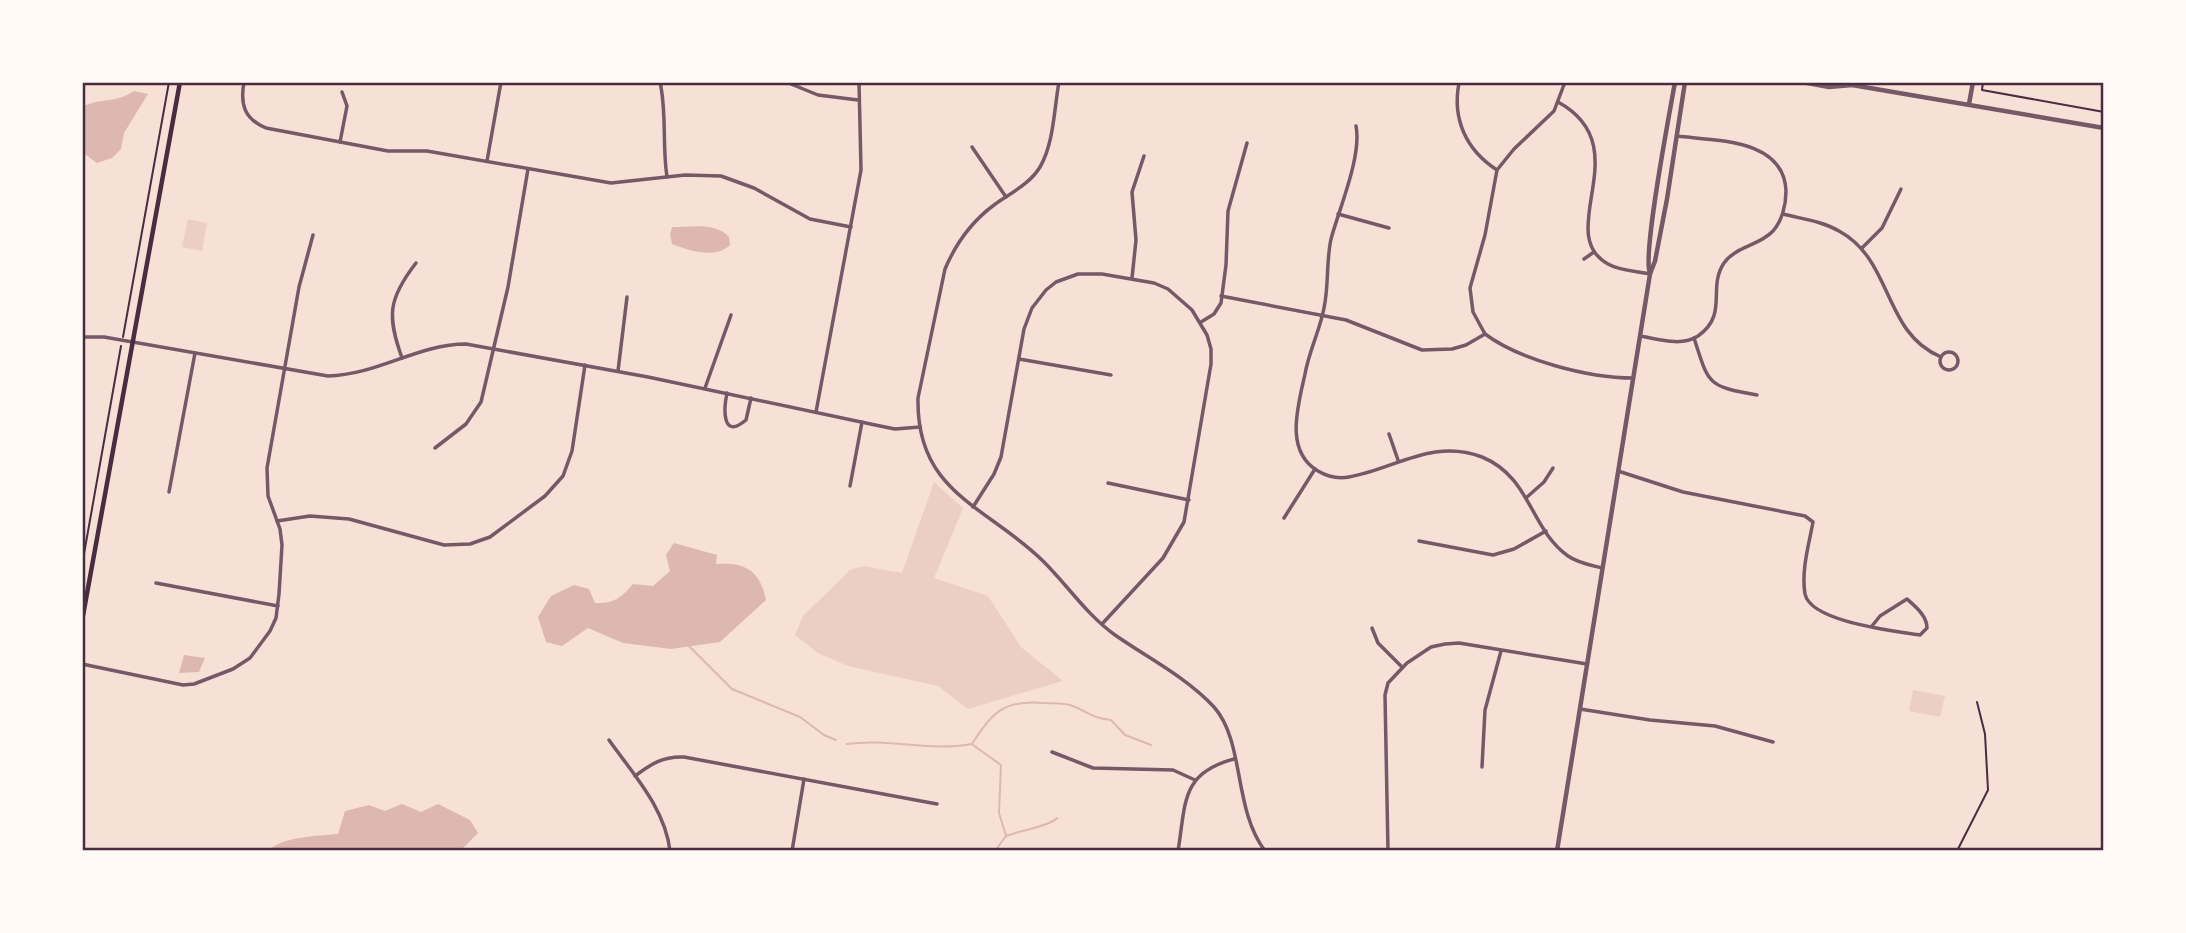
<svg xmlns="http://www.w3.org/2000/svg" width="2186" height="933" font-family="'Golos Text',sans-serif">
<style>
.green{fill:#ebcfc5}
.water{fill:#dcb8b0}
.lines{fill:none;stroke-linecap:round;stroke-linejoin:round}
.stream{stroke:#dcb8b0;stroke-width:2}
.path{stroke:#4a2c40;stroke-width:2}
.minor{stroke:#755966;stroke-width:3.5}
.tertiary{stroke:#755966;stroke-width:4.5}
.secondary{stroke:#4a2c40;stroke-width:4.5}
.neatline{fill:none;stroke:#4a2c40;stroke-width:2.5}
</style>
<rect width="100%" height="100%" fill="#f7e1d7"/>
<g class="green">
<path d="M 188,219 L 207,223 L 202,251 L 182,247 Z"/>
<path d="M 934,482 L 963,508 L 934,578 L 988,596 L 1021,647 L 1063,681 L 968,709 L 938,686 L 848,666 L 818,653 L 795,635 L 803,616 L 850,570 L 864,566 L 902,573 Z"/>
<path d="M 1913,690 L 1945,696 L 1940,717 L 1909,711 Z"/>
</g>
<g class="water">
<path d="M 134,91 L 148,94 L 124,133 L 121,149 L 112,158 L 97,163 L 82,152 L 82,107 C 101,97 115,104 134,91 Z"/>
<path d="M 672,227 C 691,227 716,222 729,237 L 730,245 C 716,259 689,251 672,244 L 670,234 Z"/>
<path d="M 674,543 L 717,555 L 716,564 C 745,562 760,570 766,600 L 720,642 L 671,649 L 623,643 L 588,628 L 562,646 L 546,642 L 538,617 L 551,596 L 574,585 L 589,589 L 595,603 C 613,604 621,598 633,584 L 653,586 L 670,571 L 666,555 Z"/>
<path d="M 184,655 L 205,658 L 199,672 L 179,673 Z"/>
<path d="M 402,804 L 421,812 L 438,804 L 470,820 L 478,833 L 460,851 L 268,851 C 283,836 318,836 338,834 L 345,811 L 369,805 L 385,811 Z"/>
</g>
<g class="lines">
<g class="stream">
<path d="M 689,646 L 732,689 L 800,717 L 824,735 L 836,740"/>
<path d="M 847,744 C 889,738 930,752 972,744 C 992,712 1004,700 1042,703 C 1051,703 1062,703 1070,705 C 1088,711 1090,718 1111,720 L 1125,735 L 1151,745"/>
<path d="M 973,745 L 1001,765 L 999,813 L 1006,836 L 995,851"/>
<path d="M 1006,836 C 1019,831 1050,826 1057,818"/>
</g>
<g class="path">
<path d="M 1983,82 L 1982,90 L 2104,112"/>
<path d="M 123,337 L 169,82"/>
<path d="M 82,565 L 121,346"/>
<path d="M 1957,851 L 1988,790 L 1985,734 L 1977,702"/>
</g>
<g class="minor">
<path d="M 244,82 C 240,104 244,119 266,128 L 388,151 L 427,151 L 611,183 L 685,175 L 721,176 L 754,188 L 810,219 L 851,227"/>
<path d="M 660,82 C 667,113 662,145 667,177"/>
<path d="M 786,82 L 818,95 L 858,100"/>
<path d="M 1059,82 C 1054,109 1054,143 1040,167 C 1030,184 1009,194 994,205 C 971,222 956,243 945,269 L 918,398 C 916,494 988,506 1044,562 C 1068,586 1087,615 1115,635 C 1148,658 1186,677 1214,707 C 1245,742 1233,809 1265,851"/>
<path d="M 1459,83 C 1452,119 1466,150 1497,170"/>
<path d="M 1558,102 C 1640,147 1552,233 1608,264 C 1620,271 1637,271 1650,274"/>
<path d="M 1356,126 C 1362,156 1339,209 1331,239 C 1326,262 1329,285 1324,308 C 1320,330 1309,351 1305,374 C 1298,406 1284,451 1318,471 C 1328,477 1338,479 1349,477 C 1395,469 1433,438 1482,457 C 1531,477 1530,529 1568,556 C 1578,563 1590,565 1602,568"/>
<path d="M 340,142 L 347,106 L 342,92"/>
<path d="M 972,147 L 1006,197"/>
<path d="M 487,161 L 501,82"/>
<path d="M 1338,214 L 1389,228"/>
<path d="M 1783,214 C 1802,219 1822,221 1839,231 C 1894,261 1882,332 1941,357"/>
<path d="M 1862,248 L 1882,228 L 1901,189"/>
<path d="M 1584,259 L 1594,252"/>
<path d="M 1132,278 L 1136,240 L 1132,192 L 1144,156"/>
<path d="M 1221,296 L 1346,320 L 1422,350 L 1452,349 L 1466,345 L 1485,334 C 1520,360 1588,378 1633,378"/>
<path d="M 1201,322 L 1214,314 L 1221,303 L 1226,265 L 1228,211 L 1247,143"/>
<path d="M 1485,334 L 1473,312 L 1470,288 L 1485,235 L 1497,170 L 1514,149 L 1554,111 L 1565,82"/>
<path d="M 1640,336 C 1658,339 1681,347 1698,336 C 1729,314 1707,288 1724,263 C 1736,246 1759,246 1773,231 C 1782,221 1786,205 1786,191 C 1784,138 1715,141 1677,136"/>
<path d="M 82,337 L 104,337 L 328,376 C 377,375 418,344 466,344 L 648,377 L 880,426 L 895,429 L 920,427"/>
<path d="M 1694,338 C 1709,385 1707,386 1757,395"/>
<circle cx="1949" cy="361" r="9"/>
<path d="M 402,358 C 387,316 388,299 416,263"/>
<path d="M 1019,359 L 1111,375"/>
<path d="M 618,371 L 627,297"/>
<path d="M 705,388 L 731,315"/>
<path d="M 727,393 C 724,407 721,441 746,420 L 751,398"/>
<path d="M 816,412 L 861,170 L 859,82"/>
<path d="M 1389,434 L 1398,460"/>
<path d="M 435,448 L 466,424 L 481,402 L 508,287 L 528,169"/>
<path d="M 1618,471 L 1683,492 L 1805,516 L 1813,522 C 1809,544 1801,571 1805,594 C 1811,622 1894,631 1920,635 L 1927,628 C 1927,616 1916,607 1907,599 L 1880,616 L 1872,626"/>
<path d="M 1108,483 L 1189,500"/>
<path d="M 850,486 L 862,422"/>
<path d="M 169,492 L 195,353"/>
<path d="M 1527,497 L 1544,482 L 1553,468"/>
<path d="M 973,507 L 994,474 L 1001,457 L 1024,329 L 1032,308 L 1046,290 L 1056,282 L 1078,274 L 1102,274 L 1154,283 L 1168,289 L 1192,310 L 1207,335 L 1211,349 L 1211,364 L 1184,522 L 1163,558 L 1102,624"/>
<path d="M 1284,518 L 1315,469"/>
<path d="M 277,521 L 310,516 L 349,519 L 444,545 L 470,544 L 490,537 L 545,496 L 563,476 L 572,451 L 585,365"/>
<path d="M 1419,541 L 1493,555 L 1514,549 L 1546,531"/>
<path d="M 156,583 L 278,606"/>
<path d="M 1372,628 L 1378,643 L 1402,667"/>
<path d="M 82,664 L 183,685 L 194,684 L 233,669 L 250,658 L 270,631 L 276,618 L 279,594 L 282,545 L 280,529 L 268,496 L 267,468 L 299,287 L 313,235"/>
<path d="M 1580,709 L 1650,720 L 1715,726 L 1773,742"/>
<path d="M 609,740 C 633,774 665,808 670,851"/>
<path d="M 1052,752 L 1093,768 L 1173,770 L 1195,780"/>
<path d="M 1482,767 L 1485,710 L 1501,651"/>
<path d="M 635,776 C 651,764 663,756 684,757 L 937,804"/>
<path d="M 792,851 L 804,779"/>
<path d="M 1178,851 C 1186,804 1180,773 1234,759"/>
<path d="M 1388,851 L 1385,695 L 1388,683 L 1407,663 L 1431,647 L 1445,644 L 1459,643 L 1587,664"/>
</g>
<g class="tertiary">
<path d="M 1802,82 L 1829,87 L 1852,85 L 2104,128"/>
<path d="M 1969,104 L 1973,82"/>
<path d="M 1650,273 C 1642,256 1670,111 1675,82"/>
<path d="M 1557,851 L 1650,274 L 1655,261 L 1667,199 L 1685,82"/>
</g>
<path class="secondary" d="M 82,621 L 180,82"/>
</g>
<rect width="2186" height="933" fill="none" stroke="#fffaf5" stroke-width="168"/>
<rect x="84" y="84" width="2018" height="765" class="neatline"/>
</svg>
